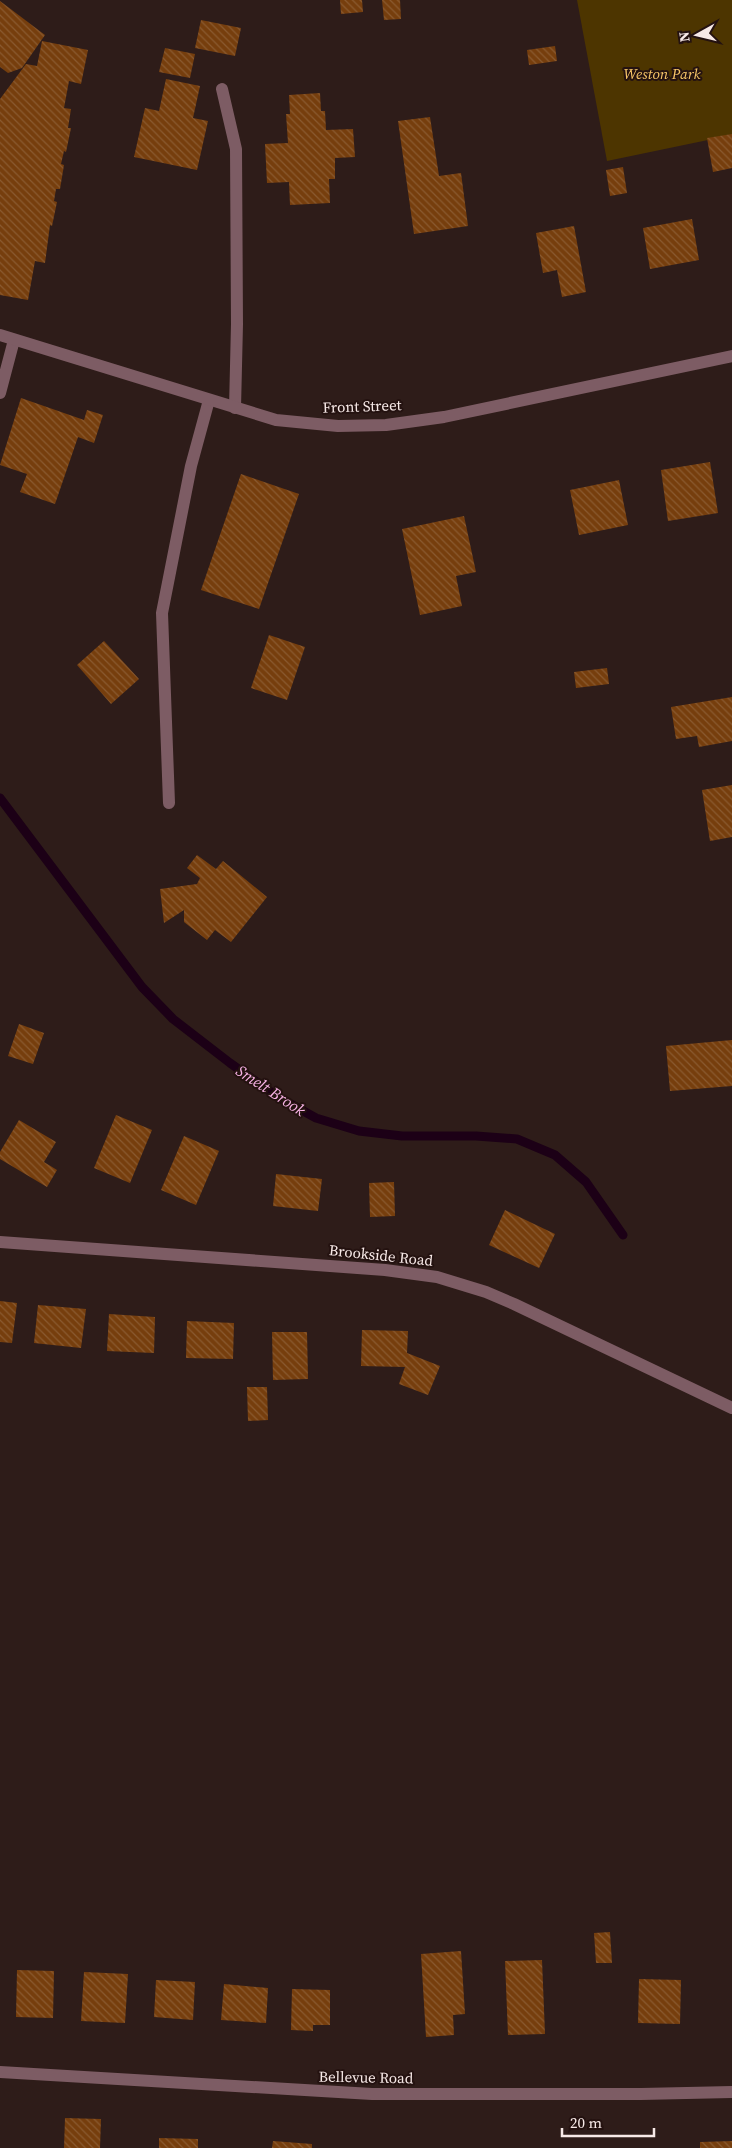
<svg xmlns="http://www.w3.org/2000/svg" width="732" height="2148" font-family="'Source Serif 4',serif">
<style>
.park{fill:#4d3500}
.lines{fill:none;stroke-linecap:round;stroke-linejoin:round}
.stream{stroke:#1c0016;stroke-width:9}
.building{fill:url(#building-back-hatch)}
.service{stroke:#7d5c64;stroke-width:12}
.minor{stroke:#7d5c64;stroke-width:12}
.tertiary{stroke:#7d5c64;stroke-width:12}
.labels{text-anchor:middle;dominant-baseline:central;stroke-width:4;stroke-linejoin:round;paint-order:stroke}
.park-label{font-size:15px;font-style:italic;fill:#f9c768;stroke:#241210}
.street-label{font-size:15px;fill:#f7e9e7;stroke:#241210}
.water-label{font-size:16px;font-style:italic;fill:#f8b3e5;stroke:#241210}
</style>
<defs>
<pattern id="building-back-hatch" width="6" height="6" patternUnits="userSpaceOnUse" patternTransform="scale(1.25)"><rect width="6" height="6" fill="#763e0d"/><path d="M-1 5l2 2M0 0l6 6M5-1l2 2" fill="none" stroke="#8a5a30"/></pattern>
</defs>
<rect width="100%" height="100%" fill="#2e1c19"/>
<path class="park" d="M 577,0 L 732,0 L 732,135 L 607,161 Z"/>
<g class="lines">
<path class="stream" d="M 0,798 L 142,987 L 173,1019 L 230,1063 L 278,1097 L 316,1118 L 359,1131 L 402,1136 L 476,1136 L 517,1139 L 555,1155 L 586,1182 L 623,1235"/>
</g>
<g class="building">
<path d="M 340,0 L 362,0 L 363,12 L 341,14 Z"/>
<path d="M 382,0 L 400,0 L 401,19 L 384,20 Z"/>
<path d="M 0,1 L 45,35 L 22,68 L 8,73 L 0,67 Z"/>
<path d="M 201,20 L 241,28 L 235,56 L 195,48 Z"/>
<path d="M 42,41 L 88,50 L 81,84 L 69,81 L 64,108 L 71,109 L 68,128 L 71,128 L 66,152 L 64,151 L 61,164 L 64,165 L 60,189 L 56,189 L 54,201 L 57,202 L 52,226 L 50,225 L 45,263 L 35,261 L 28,300 L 0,295 L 0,99 L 26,64 L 37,66 Z"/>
<path d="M 555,46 L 557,61 L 529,65 L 527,50 Z"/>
<path d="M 165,48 L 195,54 L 190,78 L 159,72 Z"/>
<path d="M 166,79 L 200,86 L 193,118 L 208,121 L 197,170 L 134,157 L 145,108 L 159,111 Z"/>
<path d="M 320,93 L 321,111 L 325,111 L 326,130 L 353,129 L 355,157 L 335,158 L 335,179 L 329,179 L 330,203 L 290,205 L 289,182 L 267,183 L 265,144 L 288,143 L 286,114 L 290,114 L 289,95 Z"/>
<path d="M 430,117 L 439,176 L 461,173 L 468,226 L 414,234 L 398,121 Z"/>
<path d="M 732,134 L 732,168 L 713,172 L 707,138 Z"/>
<path d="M 623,167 L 627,193 L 610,196 L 606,170 Z"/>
<path d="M 692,219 L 699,260 L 650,269 L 643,228 Z"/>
<path d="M 574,226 L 586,292 L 562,297 L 557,270 L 543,273 L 536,233 Z"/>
<path d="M 21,398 L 84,420 L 87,410 L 103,415 L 94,443 L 78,437 L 55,504 L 20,492 L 27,474 L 0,465 Z"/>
<path d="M 710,462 L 718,513 L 668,521 L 661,470 Z"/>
<path d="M 241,474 L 299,494 L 259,609 L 201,590 Z"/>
<path d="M 619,480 L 628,525 L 579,535 L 570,490 Z"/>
<path d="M 464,516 L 476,572 L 456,576 L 462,606 L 420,615 L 402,529 Z"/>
<path d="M 269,635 L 305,647 L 287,700 L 251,688 Z"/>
<path d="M 104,641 L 139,679 L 111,704 L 77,665 Z"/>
<path d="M 607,668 L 609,684 L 576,688 L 574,672 Z"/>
<path d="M 732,697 L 732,741 L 699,747 L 697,736 L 676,739 L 671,707 Z"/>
<path d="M 732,785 L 732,837 L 710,841 L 702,790 Z"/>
<path d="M 197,855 L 216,869 L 223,861 L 267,897 L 231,942 L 215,930 L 207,940 L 184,922 L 184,910 L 164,923 L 160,889 L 197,884 L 200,878 L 187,868 Z"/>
<path d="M 19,1024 L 44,1033 L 33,1064 L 8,1056 Z"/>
<path d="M 732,1040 L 732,1086 L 670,1091 L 666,1046 Z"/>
<path d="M 116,1115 L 152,1130 L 130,1183 L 94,1168 Z"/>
<path d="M 19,1120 L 56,1142 L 44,1162 L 57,1170 L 47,1187 L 0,1159 L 0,1152 Z"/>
<path d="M 184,1136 L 219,1151 L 196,1205 L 161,1190 Z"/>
<path d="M 276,1174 L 322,1179 L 318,1211 L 273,1206 Z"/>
<path d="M 394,1182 L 395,1216 L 370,1217 L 369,1183 Z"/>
<path d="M 505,1210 L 555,1234 L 539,1268 L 489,1245 Z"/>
<path d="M 0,1301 L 17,1303 L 12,1343 L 0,1342 Z"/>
<path d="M 38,1305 L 86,1309 L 81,1348 L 34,1343 Z"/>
<path d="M 109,1314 L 155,1317 L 154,1353 L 107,1351 Z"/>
<path d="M 187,1321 L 234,1323 L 233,1359 L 186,1358 Z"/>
<path d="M 362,1330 L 408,1331 L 407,1353 L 440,1366 L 428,1395 L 399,1384 L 405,1367 L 361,1366 Z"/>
<path d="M 272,1332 L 307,1332 L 308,1379 L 273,1380 Z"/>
<path d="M 247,1387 L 267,1387 L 268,1420 L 248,1421 Z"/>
<path d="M 610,1932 L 612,1963 L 596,1963 L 594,1933 Z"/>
<path d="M 461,1951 L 465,2014 L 453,2015 L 454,2035 L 426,2037 L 421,1954 Z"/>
<path d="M 542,1960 L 545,2034 L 508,2035 L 505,1961 Z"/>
<path d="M 17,1970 L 54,1971 L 53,2018 L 16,2017 Z"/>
<path d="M 84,1972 L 128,1974 L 125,2023 L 81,2021 Z"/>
<path d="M 639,1979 L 681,1980 L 680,2024 L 638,2023 Z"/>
<path d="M 156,1980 L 195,1982 L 193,2020 L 154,2017 Z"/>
<path d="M 224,1984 L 268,1988 L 266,2023 L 221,2020 Z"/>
<path d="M 292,1989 L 330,1990 L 330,2025 L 313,2025 L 313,2031 L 291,2030 Z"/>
<path d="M 65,2118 L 101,2119 L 100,2148 L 64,2148 Z"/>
<path d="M 159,2138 L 198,2139 L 198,2148 L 159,2148 Z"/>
<path d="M 273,2141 L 312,2144 L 312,2148 L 272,2148 Z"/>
<path d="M 732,2141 L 732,2148 L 700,2148 L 700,2142 Z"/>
</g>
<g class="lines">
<g class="service">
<path d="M 222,89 L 236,149 L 237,324 L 235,408"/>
<path d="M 0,393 L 14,340"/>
<path d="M 169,803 L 162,613 L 191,466 L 209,400"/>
</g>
<g class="minor">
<path d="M 0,1242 L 385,1270 L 437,1277 L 486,1292 L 514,1304 L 732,1408"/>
<path d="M 0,2072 L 372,2094 L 641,2094 L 732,2092"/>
</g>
<path class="tertiary" d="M 0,335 L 276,420 L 338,426 L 386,425 L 444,417 L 732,356"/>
</g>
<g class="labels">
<g class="park-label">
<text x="662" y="73">Weston Park</text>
</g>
<g class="street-label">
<text transform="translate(362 406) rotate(-2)">Front Street</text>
<text transform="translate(381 1255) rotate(6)">Brookside Road</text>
<text transform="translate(366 2077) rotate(1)">Bellevue Road</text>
</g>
<g class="water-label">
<text transform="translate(271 1090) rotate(33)">Smelt Brook</text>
</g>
</g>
<g transform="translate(697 35) rotate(262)" stroke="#241210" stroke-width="4" paint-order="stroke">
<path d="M0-4L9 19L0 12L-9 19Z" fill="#f7e9e7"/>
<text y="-8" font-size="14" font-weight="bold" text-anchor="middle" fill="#f7e9e7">N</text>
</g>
<path d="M562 2128v8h92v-8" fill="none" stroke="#f7e9e7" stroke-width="2.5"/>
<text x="570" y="2128" font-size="15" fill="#f7e9e7" stroke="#241210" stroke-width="4" paint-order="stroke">20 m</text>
</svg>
